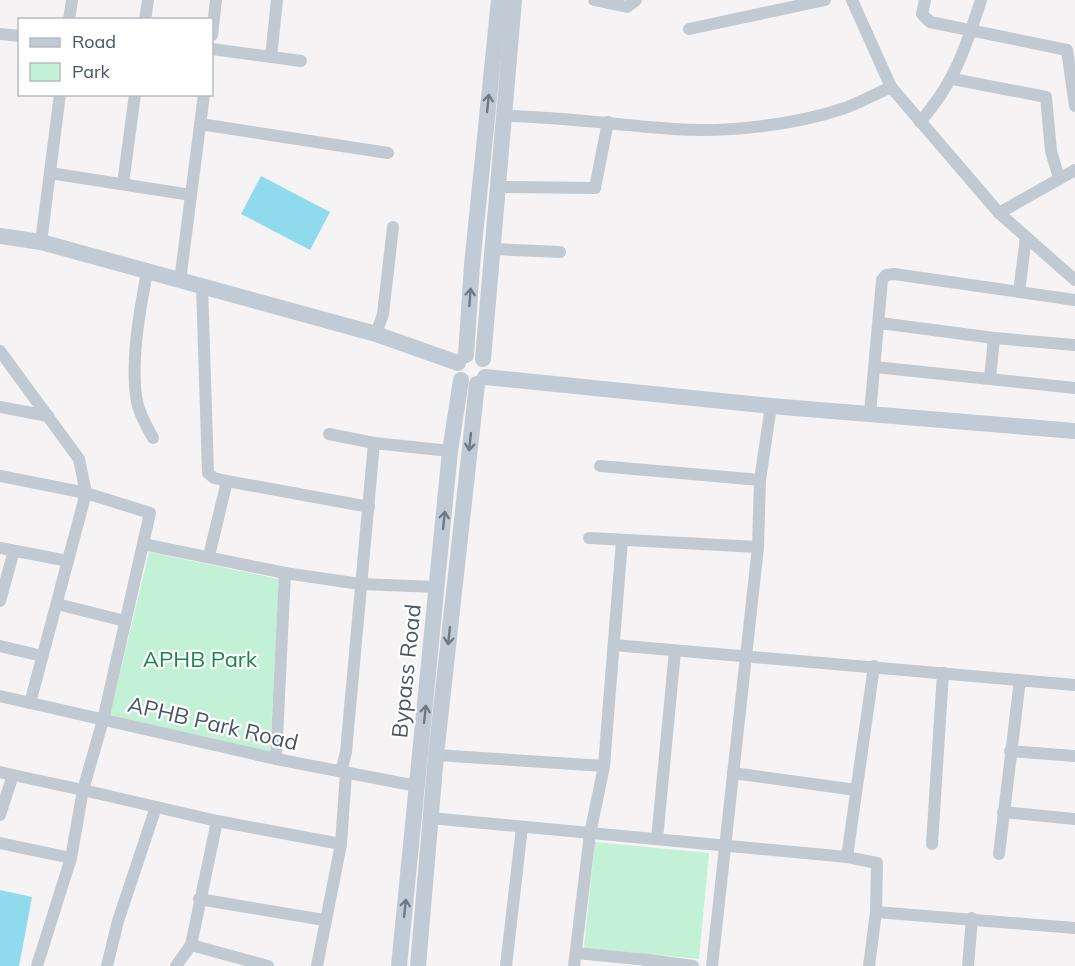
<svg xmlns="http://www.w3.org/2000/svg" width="1075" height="966" font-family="Mulish,sans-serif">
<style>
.green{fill:#c3f1d5}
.water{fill:#90daee}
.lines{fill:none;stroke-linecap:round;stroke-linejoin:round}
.street{stroke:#c1cad2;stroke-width:12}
.secondary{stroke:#c1cbd6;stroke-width:16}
.oneway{stroke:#6e7984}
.labels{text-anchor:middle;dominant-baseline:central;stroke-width:4.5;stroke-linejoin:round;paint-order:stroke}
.park-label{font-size:22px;fill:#17864f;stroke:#fff}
.street-label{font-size:22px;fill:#4a5661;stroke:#fff}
</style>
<rect width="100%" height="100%" fill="#f5f3f3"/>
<g class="green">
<path d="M 149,552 L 279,579 L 270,752 L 110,715 Z"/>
<path d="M 595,842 L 709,853 L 699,959 L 584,948 Z"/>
</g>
<g class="water">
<path d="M 261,176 L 330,212 L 310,250 L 241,214 Z"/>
<path d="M 0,890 L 32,897 L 19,966 L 0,966 Z"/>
</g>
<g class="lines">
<g class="street">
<path d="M 594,0 L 627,7 L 636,0"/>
<path d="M 852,0 L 891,87 L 999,213 L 1075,280"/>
<path d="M 925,0 L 922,14 L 930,22 L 1067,50 L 1075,106"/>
<path d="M 69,20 L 72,0"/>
<path d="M 145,20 L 148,0"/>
<path d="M 689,29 L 825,0"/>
<path d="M 0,34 L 20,36"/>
<path d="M 212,35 L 216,0"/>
<path d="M 212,49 L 301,61"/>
<path d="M 271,57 L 277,0"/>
<path d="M 953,79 L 1046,97 L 1051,151 L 1059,178"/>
<path d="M 505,116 C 562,117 617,125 674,129 C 726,133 795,125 845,108 C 861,102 876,94 891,87"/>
<path d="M 920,122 C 955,82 965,49 981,0"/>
<path d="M 200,124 L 388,153"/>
<path d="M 50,173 L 191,195"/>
<path d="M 123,184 L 135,94"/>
<path d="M 499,187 L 595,188 L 608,122"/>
<path d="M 999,213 L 1075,170"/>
<path d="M 41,242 L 60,94"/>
<path d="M 493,249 L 560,252"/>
<path d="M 147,272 C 140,309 131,358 136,396 C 138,412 146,425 153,438"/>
<path d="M 180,281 L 204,94"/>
<path d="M 202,286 L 208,473 L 214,478 L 227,481 L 369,507"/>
<path d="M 1019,292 L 1026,237"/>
<path d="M 880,323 L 994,338 L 1075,345"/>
<path d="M 376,334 L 383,314 L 393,227"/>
<path d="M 0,351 L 79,459 L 86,493 L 150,513 L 103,720 L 83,790 L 13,775"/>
<path d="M 875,367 L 1075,388"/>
<path d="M 990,378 L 994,338"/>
<path d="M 0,407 L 48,416"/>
<path d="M 870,413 L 882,280 L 886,275 L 894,274 L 1075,300"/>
<path d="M 329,434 L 374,443 L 450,451"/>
<path d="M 600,466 L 760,480"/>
<path d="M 0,476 L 86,493 L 30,703"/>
<path d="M 589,538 L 758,547"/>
<path d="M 143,544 L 285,573 L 360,584 L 437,587"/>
<path d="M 0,548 L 68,561"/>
<path d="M 209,556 L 227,481"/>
<path d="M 0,601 L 14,551"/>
<path d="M 57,604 L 125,621"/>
<path d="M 614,645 L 1075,685"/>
<path d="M 0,646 L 42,656"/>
<path d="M 874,666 L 847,857 L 877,863 L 876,912"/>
<path d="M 0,696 L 276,759 L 417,786"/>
<path d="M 1010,751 L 1075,756"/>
<path d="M 436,755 L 604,766 L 590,834 L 574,966"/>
<path d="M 276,759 L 285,573"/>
<path d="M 604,766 L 622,540"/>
<path d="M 0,772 L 13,775 L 0,815"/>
<path d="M 341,772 L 346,752 L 374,443"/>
<path d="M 733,773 L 856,790"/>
<path d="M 1003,812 L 1075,819"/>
<path d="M 430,818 L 847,857"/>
<path d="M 657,839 L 675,651"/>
<path d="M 0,843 L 71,858 L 83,790 L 217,821"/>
<path d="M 932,844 L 943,673"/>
<path d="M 999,854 L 1020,680"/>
<path d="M 199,899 L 324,920"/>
<path d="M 576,953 L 648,960"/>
<path d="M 37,966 L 71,858"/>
<path d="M 107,966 L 118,921 L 156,807"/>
<path d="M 176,966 L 191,945"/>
<path d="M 268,966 L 191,945 L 217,821 L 341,844"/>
<path d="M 317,966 L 341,844 L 346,773"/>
<path d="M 506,966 L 522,827"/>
<path d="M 648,966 L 648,960 L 693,966"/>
<path d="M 712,966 L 758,547 L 760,480 L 771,406"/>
<path d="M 869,966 L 876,912 L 1075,928"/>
<path d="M 968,966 L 972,918"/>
</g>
<g class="secondary">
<path d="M 0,236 L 41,242 L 376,334 L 458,363"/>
<path d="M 466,355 L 472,265 L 499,0"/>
<path d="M 483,359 L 514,0"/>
<path d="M 485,377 L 771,406 L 1075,431"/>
<path d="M 399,966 L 450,451 L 461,380"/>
<path d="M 418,966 L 436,755 L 477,384"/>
</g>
</g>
<defs><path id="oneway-shaft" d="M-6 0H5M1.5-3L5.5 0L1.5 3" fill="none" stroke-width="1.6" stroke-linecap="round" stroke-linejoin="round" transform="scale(1.5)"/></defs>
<g class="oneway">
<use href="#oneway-shaft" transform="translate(488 103) rotate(-84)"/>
<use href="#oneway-shaft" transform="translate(470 297) rotate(-86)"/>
<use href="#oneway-shaft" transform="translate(470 442) rotate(96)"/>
<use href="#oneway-shaft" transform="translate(444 520) rotate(-84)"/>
<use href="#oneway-shaft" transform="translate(449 636) rotate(96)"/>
<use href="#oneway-shaft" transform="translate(425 714) rotate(-84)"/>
<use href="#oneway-shaft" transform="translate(405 908) rotate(-84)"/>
</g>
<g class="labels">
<g class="park-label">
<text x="200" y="659">APHB Park</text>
</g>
<g class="street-label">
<text transform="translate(406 671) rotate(-84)">Bypass Road</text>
<text transform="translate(213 723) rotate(13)">APHB Park Road</text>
</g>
</g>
<rect x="18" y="18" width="195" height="78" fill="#ffffff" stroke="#b7bbc0" stroke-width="1.5"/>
<rect x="30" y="38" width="30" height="9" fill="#c1cbd6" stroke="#b7bbc0" stroke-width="1.5"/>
<text x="72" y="48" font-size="18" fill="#4a5661">Road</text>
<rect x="30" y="63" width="30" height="18" fill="#c3f1d5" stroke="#b7bbc0" stroke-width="1.5"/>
<text x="72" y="78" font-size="18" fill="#4a5661">Park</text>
</svg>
